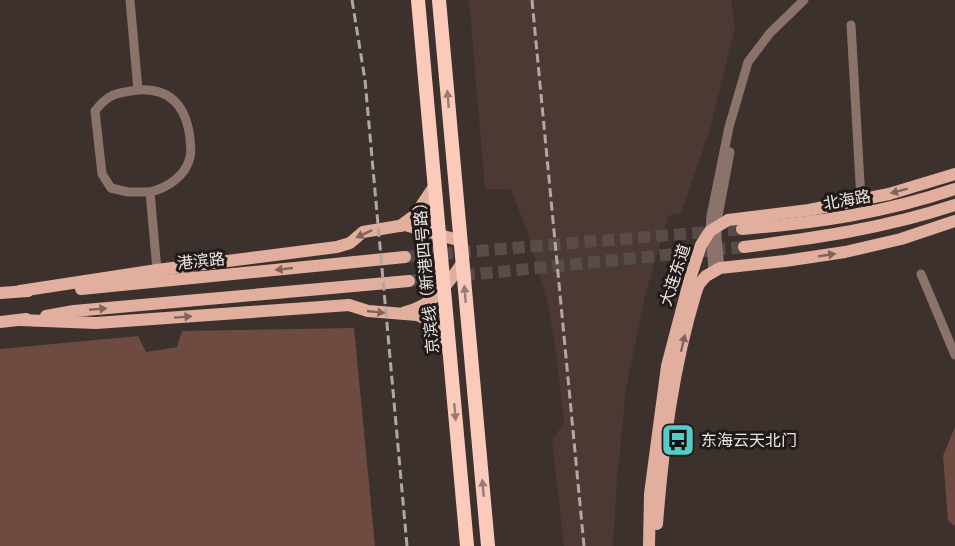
<svg xmlns="http://www.w3.org/2000/svg" width="955" height="546" font-family="Helvetica,'Noto Sans SC',sans-serif">
<style>
.built{fill:#4c3934}
.green{fill:#6d4b41}
.lines{fill:none;stroke-linecap:round;stroke-linejoin:round}
.major-tunnel{stroke:#584c48;stroke-width:12;stroke-dasharray:12 6;stroke-linecap:butt}
.minor{stroke:#8b726b;stroke-width:9}
.major{stroke:#e2af9f;stroke-width:12}
.highway{stroke:#fccabb;stroke-width:14}
.rail{stroke:#b1a8a5;stroke-width:3;stroke-dasharray:9 4.5;stroke-linecap:butt}
.oneway{fill:#997b72}
.oneway2{fill:#81645c}
.labels{text-anchor:middle;dominant-baseline:central;stroke-width:6;stroke-linejoin:round;paint-order:stroke}
.street-label{font-size:16px;fill:#eee6e4;stroke:#201a19}
.poi-label{font-size:16px;fill:#eee6e4;stroke:#201a19;text-anchor:start}
</style>
<rect width="100%" height="100%" fill="#3d312d"/>
<path class="built" d="M 469,0 L 731,0 L 735,26 L 711,126 L 681,213 L 668,216 L 645,296 L 626,389 L 617,479 L 613,546 L 564,546 L 552,440 L 564,423 L 556,351 L 548,305 L 528,234 L 511,189 L 485,189 Z"/>
<g class="green">
<path d="M 354,328 L 375,546 L 0,546 L 0,349 L 138,336 L 146,352 L 177,347 L 182,331 Z"/>
<path d="M 955,427 L 955,526 L 948,521 L 943,456 Z"/>
</g>
<g class="lines">
<g class="major-tunnel">
<path d="M 405,257 L 742,229"/>
<path d="M 409,281 L 744,247"/>
</g>
<g class="minor">
<path d="M 130,0 L 138,90 C 117,93 109,93 95,111 L 102,174 L 111,188 L 128,192 L 150,192 L 157,270"/>
<path d="M 851,25 L 861,200"/>
<path d="M 138,90 C 171,88 186,107 190,138 C 190,144 192,151 190,157 C 186,176 167,188 150,192"/>
<path d="M 720,268 L 716,227 L 730,152"/>
<path d="M 713,271 L 710,231 L 711,216 L 729,127 L 748,62 L 770,33 L 804,0"/>
<path d="M 921,274 L 955,355"/>
</g>
<g class="major">
<path d="M 400,226 L 415,215 L 435,185"/>
<path d="M 742,229 C 815,223 885,213 955,189"/>
<path d="M 744,247 C 816,238 886,228 955,205"/>
<path d="M 81,289 L 405,257"/>
<path d="M 20,291 L 157,270 L 337,247 L 350,243 L 363,232 L 405,225 L 461,241"/>
<path d="M 0,293 L 28,291"/>
<path d="M 405,312 C 433,306 447,285 463,262"/>
<path d="M 46,316 L 74,311 L 409,281"/>
<path d="M 19,320 L 96,323 L 349,305 L 368,311 L 417,315 C 434,320 441,339 450,354"/>
<path d="M 0,322 L 26,319"/>
<path d="M 657,524 C 663,446 673,367 696,292 L 699,284 L 706,276 L 720,268 L 785,261 L 845,252 L 901,239 L 955,221"/>
<path d="M 649,546 L 650,494 L 667,366 L 689,282 L 701,245 L 710,231 L 728,220 L 809,210 L 889,194 L 955,174"/>
</g>
<g class="highway">
<path d="M 418,0 L 467,546"/>
<path d="M 439,0 L 488,546"/>
</g>
<g class="rail">
<path d="M 352,0 L 365,80 L 407,546"/>
<path d="M 532,0 L 584,546"/>
</g>
</g>
<defs><path id="oneway-solid" d="M-6-.8H1V-3.2L6.5 0L1 3.2V.8H-6Z" transform="scale(1.5)"/></defs>
<g class="oneway">
<use href="#oneway-solid" transform="translate(448 99) rotate(-95)"/>
<use href="#oneway-solid" transform="translate(465 294) rotate(-95)"/>
<use href="#oneway-solid" transform="translate(455 412) rotate(85)"/>
<use href="#oneway-solid" transform="translate(483 488) rotate(-95)"/>
</g>
<g class="oneway2">
<use href="#oneway-solid" transform="translate(899 191) rotate(165)"/>
<use href="#oneway-solid" transform="translate(364 234) rotate(155)"/>
<use href="#oneway-solid" transform="translate(827 255) rotate(-9)"/>
<use href="#oneway-solid" transform="translate(284 269) rotate(174)"/>
<use href="#oneway-solid" transform="translate(98 309) rotate(-5)"/>
<use href="#oneway-solid" transform="translate(376 312) rotate(6)"/>
<use href="#oneway-solid" transform="translate(183 317) rotate(-4)"/>
<use href="#oneway-solid" transform="translate(683 343) rotate(-77)"/>
</g>
<defs>
<symbol id="bus-square" viewBox="-11 -11 22 22"><rect x="-9" y="-9" width="18" height="18" rx="4" fill="#54cdc8" stroke="#201a19"/><path d="M-5-6H5V4H4V6H2V4H-2V6H-4V4H-5ZM-3.5-4V0h7V-4ZM-3.5 1.2v1.5H-2V1.2ZM2 1.2v1.5H3.5V1.2Z" fill="#111"/></symbol>
</defs>
<g fill-rule="evenodd">
<use href="#bus-square" x="659" y="421" width="38" height="38"/>
</g>
<g class="labels">
<g class="street-label">
<text transform="translate(847 200) rotate(-10)">北海路</text>
<text transform="translate(201 261) rotate(-6)">港滨路</text>
<text transform="translate(426 274) rotate(-95)">京滨线（新港四号路）</text>
<text transform="translate(675 275) rotate(-72)">大连东道</text>
</g>
<g class="poi-label">
<text x="701" y="440">东海云天北门</text>
</g>
</g>
</svg>
